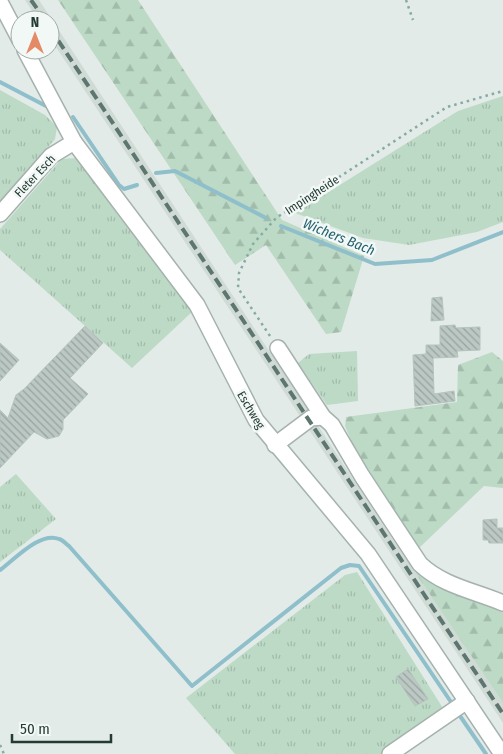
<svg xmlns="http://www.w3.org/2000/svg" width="503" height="754" font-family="'Fira Sans Condensed',sans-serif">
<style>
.built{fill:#d0dbd6}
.grass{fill:url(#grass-tufts)}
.forest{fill:url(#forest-firs)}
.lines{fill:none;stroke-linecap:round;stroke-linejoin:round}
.stream{stroke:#8fbfcb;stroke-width:4}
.building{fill:url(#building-back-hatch);stroke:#b5c4be}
.minor-casing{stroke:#a5b2ae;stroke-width:18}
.path{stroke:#86aba1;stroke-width:2.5;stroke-dasharray:2.5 4;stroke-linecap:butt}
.minor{stroke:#fff;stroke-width:15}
.rail{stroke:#5e7670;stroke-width:4;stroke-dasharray:10 5;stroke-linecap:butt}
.labels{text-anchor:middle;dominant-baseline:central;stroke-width:5;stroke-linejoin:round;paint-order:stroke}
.street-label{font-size:12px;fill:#243a35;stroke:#f2f8f5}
.water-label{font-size:14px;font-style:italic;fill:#246170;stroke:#f2f8f5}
</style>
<defs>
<pattern id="grass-tufts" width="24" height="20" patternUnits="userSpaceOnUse" patternTransform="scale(1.25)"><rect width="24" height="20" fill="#bddac6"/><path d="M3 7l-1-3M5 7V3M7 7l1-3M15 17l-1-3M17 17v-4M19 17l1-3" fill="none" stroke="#a2bcab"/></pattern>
<pattern id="forest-firs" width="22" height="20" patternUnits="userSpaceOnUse" patternTransform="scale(1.25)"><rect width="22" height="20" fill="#bddac6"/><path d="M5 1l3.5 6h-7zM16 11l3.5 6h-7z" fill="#a2bcab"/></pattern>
<pattern id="building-back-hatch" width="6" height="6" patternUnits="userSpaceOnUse" patternTransform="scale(1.25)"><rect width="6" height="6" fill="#bbc8c3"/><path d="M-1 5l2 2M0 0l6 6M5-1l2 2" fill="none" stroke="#98a39f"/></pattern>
</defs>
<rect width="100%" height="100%" fill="#e2ebe7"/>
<path class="built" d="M 25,0 L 39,0 L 393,540 L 457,633 L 503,703 L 503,723 L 50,38 L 50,20 L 38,20 Z"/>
<g class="grass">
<path d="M 0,90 L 45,115 L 57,127 L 55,139 L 0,203 Z"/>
<path d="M 503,96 L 503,222 L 477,232 L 409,245 L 363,238 L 295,213 L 458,111 Z"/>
<path d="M 77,158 L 118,215 L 193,311 L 132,368 L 0,250 L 0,229 L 59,162 L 63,159 Z"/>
<path d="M 357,351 L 358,401 L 327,405 L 298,363 L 309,354 Z"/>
<path d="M 16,474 L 56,519 L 0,562 L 0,487 Z"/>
<path d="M 357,572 L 446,713 L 385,754 L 235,754 L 186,698 L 345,575 Z"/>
</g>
<g class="forest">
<path d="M 58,0 L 138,0 L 282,220 L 364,256 L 341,332 L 326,334 L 266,245 L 235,265 Z"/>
<path d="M 492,352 L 503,361 L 503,488 L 484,486 L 419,548 L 354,447 L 345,426 L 346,417 L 457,402 L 458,365 Z"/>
<path d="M 415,572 L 503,612 L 503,703 Z"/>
</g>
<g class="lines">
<g class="stream">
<path d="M 0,82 L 46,106"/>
<path d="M 73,117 L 119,185 L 124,189 L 137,185"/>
<path d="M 156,173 L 175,171 L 266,218"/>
<path d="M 281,226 L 375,264 L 432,260 L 503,232"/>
<path d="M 0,570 C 14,560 40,531 59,539 C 63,540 66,544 69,546 L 192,686 L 341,568 L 350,565 L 359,566 L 453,705"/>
<path d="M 458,713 L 486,754"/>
</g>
</g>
<g class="building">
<path d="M 442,297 L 444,320 L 431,321 L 432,298 Z"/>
<path d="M 455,325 L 456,328 L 480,327 L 480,350 L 457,351 L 458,357 L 433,358 L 434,394 L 454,391 L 455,401 L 415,406 L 413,355 L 426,354 L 426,345 L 440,345 L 440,326 Z"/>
<path d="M 85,326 L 103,343 L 70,378 L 88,394 L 63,420 L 63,429 L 59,436 L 47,439 L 34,432 L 0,468 L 0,410 L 8,418 L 16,395 L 24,389 Z"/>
<path d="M 0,343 L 19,360 L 0,381 Z"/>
<path d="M 497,519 L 497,528 L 503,528 L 503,543 L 489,543 L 488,540 L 483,540 L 483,520 Z"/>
<path d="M 408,669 L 428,699 L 415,706 L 396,677 Z"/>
</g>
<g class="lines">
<defs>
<g id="minor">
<path d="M 0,2 L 20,40"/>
<path d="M 25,50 L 74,142 L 197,305 L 256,420 L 368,554 L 502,754"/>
<path d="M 0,214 L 51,156 L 74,142"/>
<path d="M 278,348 L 323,417 L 332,425 L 362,476 L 420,564 C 443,586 475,591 503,603"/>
<path d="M 275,445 L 311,418 L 323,417"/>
<path d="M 390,754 L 467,701"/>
</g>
</defs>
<use href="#minor" class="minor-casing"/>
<g class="path">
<path d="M 406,0 L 413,20"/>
<path d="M 270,336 L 238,288 L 239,273 L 253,244 L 276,218 L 447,107 L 503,91"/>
<path d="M 0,745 L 4,754"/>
</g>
<use href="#minor" class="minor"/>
<g class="rail">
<path d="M 31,0 L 45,20"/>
<path d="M 50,28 L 503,714"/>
</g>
</g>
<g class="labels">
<g class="street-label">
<text transform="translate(35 176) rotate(-47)">Fleter Esch</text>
<text transform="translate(312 195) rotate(-33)">Impingheide</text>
<text transform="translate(251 410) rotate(59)">Eschweg</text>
</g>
<g class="water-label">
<text transform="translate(339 237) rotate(22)">Wichers Bach</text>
</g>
</g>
<g transform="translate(35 35)"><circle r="24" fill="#f2f8f5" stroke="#a0aca8"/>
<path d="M0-4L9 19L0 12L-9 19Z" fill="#e58a66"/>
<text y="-8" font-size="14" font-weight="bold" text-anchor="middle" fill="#243a35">N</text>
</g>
<path d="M12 734v8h99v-8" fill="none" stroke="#243a35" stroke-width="2.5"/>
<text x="20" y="734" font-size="15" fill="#243a35" stroke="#f2f8f5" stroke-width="4" paint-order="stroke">50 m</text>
</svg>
